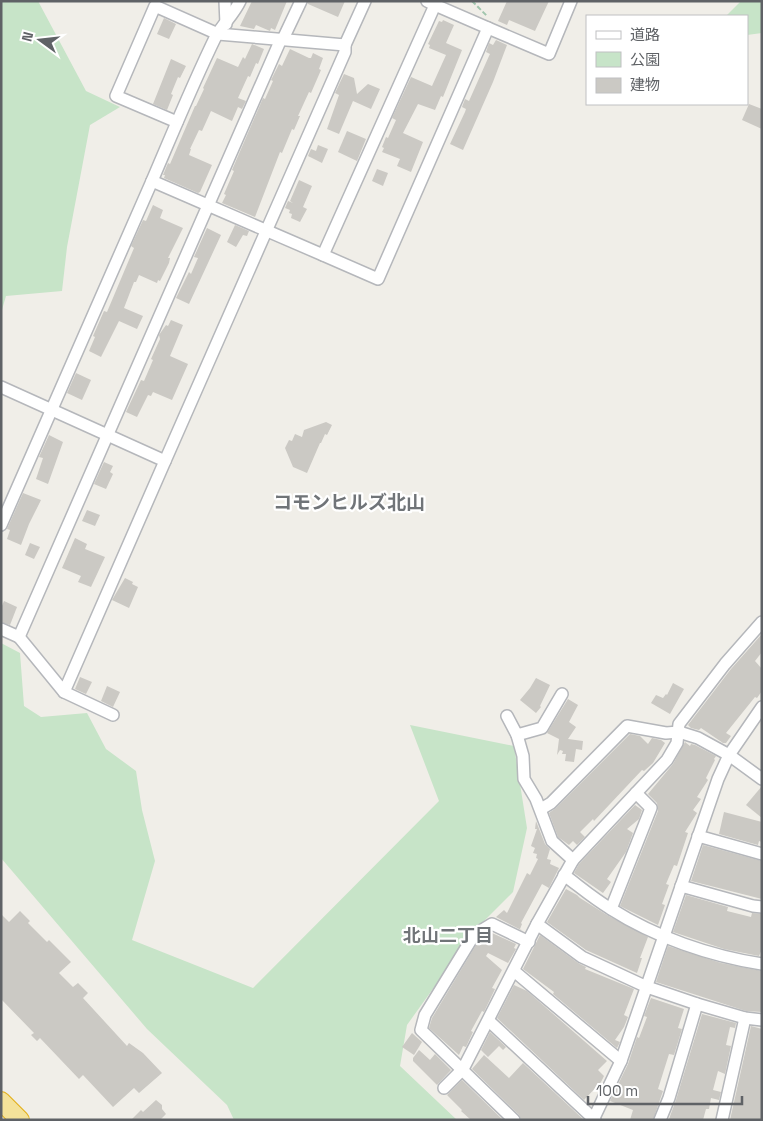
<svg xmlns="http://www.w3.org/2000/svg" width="763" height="1121" font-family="'Space Grotesk','Noto Sans JP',sans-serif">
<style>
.green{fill:#c7e4c8}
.building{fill:#cbc9c4}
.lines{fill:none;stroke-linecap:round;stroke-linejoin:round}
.minor-casing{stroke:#b5b7bb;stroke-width:14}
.highway-casing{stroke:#e2ad15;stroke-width:20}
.path{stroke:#a0c5ad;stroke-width:2;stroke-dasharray:5 2.5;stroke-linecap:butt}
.minor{stroke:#fff;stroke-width:11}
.highway{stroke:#f4e29a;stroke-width:18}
.labels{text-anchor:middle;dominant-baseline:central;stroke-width:4.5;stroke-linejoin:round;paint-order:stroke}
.neighbourhood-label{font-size:18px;font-weight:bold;fill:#707478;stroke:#fff}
.quarter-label{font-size:19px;font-weight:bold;fill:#707478;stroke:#fff}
</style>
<rect width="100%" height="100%" fill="#f0eee8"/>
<g class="green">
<path d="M 1,1 L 38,1 L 86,91 L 120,107 L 90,125 L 67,247 L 62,291 L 6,296 L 1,313 Z"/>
<path d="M 741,1 L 762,1 L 762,33 L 747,35 L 747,16 L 726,16 Z"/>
<path d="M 1,643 L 20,653 L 24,706 L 41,717 L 87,713 L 106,749 L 136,771 L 142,810 L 155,861 L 132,940 L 253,988 L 439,801 L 410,725 L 514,746 L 527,828 L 513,892 L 475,930 L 407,1025 L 400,1066 L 457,1120 L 234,1120 L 227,1105 L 147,1029 L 1,858 Z"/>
</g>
<g class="building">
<path d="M 252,1 L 287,1 L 275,30 L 271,28 L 270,31 L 256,25 L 254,29 L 240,26 Z"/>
<path d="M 308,1 L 345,1 L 338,17 L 308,4 Z"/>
<path d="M 507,1 L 549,1 L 535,31 L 509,20 L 507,25 L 498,21 Z"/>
<path d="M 164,18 L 176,24 L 169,39 L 157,34 Z"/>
<path d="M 443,20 L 454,25 L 446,43 L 462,50 L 443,97 L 441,96 L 435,110 L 418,104 L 403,133 L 423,142 L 411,172 L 397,166 L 400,159 L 382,152 L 384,148 L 382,147 L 386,137 L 388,138 L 396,120 L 392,118 L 411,77 L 432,86 L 446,55 L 429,48 L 430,45 L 428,44 L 439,21 L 442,22 Z"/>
<path d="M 496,40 L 507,45 L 493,82 L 463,150 L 450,144 L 465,112 L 466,109 L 462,107 L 465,99 L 469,101 L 489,56 L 490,54 L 486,52 L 489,43 L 493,45 Z"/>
<path d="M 252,44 L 264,49 L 258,64 L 256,63 L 250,77 L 248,76 L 238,98 L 246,101 L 242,109 L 238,107 L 232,121 L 211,111 L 202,131 L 199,130 L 190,149 L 191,149 L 189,155 L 212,165 L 200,192 L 198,193 L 164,178 L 165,175 L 163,175 L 168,163 L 170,164 L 195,106 L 196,106 L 204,89 L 203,88 L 217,58 L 238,67 L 243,57 L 245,59 Z"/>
<path d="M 290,49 L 309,58 L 311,58 L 313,53 L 323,58 L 319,69 L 321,70 L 311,93 L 309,92 L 298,116 L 300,116 L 294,130 L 292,129 L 282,153 L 280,152 L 255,217 L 222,203 L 226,195 L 224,194 L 234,171 L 232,170 L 263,98 L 265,99 L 273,81 L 271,80 L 279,64 L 282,66 Z"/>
<path d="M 171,59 L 186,66 L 180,78 L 178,77 L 171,94 L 173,95 L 167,110 L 153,104 Z"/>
<path d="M 344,74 L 354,78 L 357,94 L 368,84 L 380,89 L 371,109 L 353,101 L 339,134 L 327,129 L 339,95 L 335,93 Z"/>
<path d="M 749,104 L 762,109 L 762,129 L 742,120 Z"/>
<path d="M 347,131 L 366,139 L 357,161 L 338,152 Z"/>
<path d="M 318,145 L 328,149 L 322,163 L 308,156 L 311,149 L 316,151 Z"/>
<path d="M 377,169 L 388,173 L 383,186 L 372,181 Z"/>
<path d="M 299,180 L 312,186 L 303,207 L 307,209 L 300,222 L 291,218 L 292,214 L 289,213 L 290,210 L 285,208 L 288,201 L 293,203 L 290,201 Z"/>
<path d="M 153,205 L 163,210 L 160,218 L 183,228 L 168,258 L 170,258 L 169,263 L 160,281 L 158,280 L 157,283 L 139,275 L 136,282 L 134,282 L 124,308 L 143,316 L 137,329 L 119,321 L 101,357 L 89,351 L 95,337 L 93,336 L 104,311 L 107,312 L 134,248 L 131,246 L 143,220 L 146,221 Z"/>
<path d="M 235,225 L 249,231 L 247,236 L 243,235 L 236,247 L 227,242 Z"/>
<path d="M 207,228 L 221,235 L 189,304 L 176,298 L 189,272 L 191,274 L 198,258 L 194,257 Z"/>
<path d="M 171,320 L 183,325 L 170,356 L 188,364 L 172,400 L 153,392 L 151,396 L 148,395 L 137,417 L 126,412 L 141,380 L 144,381 L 153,360 L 151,359 L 160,339 L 159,335 L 166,325 L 168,326 Z"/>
<path d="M 76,373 L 91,380 L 82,400 L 67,393 Z"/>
<path d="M 326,422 L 332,425 L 327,435 L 325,434 L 321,443 L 320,443 L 307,473 L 293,467 L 285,448 L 289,440 L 292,441 L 295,434 L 302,437 L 304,430 Z"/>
<path d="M 49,435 L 63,442 L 48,484 L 36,479 L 43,458 L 39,457 Z"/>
<path d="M 104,462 L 113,466 L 110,472 L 113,474 L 106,489 L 94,484 Z"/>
<path d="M 23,493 L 41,500 L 29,524 L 21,545 L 7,539 L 10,530 L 7,529 Z"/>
<path d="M 87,510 L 100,515 L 95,526 L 82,521 Z"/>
<path d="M 75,538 L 87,544 L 85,549 L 105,557 L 91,587 L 78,582 L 81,576 L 62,568 Z"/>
<path d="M 30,543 L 40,547 L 34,559 L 25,555 Z"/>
<path d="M 125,578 L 133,582 L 132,584 L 138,587 L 129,608 L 112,600 Z"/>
<path d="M 4,601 L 17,607 L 10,625 L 1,622 L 1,608 Z"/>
<path d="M 762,634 L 762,652 L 755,661 L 762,669 L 762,691 L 757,698 L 755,697 L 726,733 L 731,736 L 726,743 L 723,743 L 701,728 L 699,730 L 691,728 L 688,725 L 731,669 Z"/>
<path d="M 80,677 L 92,682 L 86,694 L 75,689 Z"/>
<path d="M 536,678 L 550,685 L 540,706 L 541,707 L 536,713 L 520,700 L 530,688 Z"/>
<path d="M 673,683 L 684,689 L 670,714 L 651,703 L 656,695 L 663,698 L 666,694 L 667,695 Z"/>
<path d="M 107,686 L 120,692 L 113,707 L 101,701 Z"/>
<path d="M 568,699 L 578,705 L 569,722 L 576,727 L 568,739 L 583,741 L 582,750 L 576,749 L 574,762 L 565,761 L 566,754 L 562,754 L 563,751 L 560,750 L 557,755 L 559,739 L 547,733 Z"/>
<path d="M 630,734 L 640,736 L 648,744 L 652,738 L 661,740 L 665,743 L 653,763 L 644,771 L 642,770 L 594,821 L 593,819 L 580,832 L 585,837 L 577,845 L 573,841 L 569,845 L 558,837 L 549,813 L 556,808 Z"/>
<path d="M 685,742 L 690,746 L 691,744 L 695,745 L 716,756 L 714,759 L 715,760 L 706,778 L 708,780 L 697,797 L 701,799 L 693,810 L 697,813 L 685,832 L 688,833 L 677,866 L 674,865 L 666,884 L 669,885 L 662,904 L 665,905 L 658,925 L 620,906 L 658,811 L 657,803 L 648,794 L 673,764 Z"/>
<path d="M 762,786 L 762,818 L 746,805 Z"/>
<path d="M 635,805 L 642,810 L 639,819 L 627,829 L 633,833 L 626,852 L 607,879 L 611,882 L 603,893 L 574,873 L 579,864 Z"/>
<path d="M 724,812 L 762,822 L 762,842 L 759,841 L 758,845 L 719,834 Z"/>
<path d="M 536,821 L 545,844 L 550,849 L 547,859 L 551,860 L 550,864 L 559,868 L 549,888 L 542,884 L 521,923 L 522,924 L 520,929 L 523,931 L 496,917 L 504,910 L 507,913 L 527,873 L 530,875 L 538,859 L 536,858 L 537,854 L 533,853 L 535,848 L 531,846 L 537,829 L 535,829 Z"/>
<path d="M 703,845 L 762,861 L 762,899 L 691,881 Z"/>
<path d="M 566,889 L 577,895 L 580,898 L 607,915 L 648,937 L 640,958 L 642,958 L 637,973 L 586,950 L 547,922 Z"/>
<path d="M 686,895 L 728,907 L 727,911 L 751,917 L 752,913 L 762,914 L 762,949 L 759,956 L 724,949 L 673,932 Z"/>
<path d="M 20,911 L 30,921 L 28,923 L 47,942 L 49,940 L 71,962 L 59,973 L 73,987 L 78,983 L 88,993 L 83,998 L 127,1046 L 129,1043 L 143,1053 L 162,1073 L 139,1093 L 134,1088 L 113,1107 L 83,1075 L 79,1079 L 40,1038 L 37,1041 L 31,1035 L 34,1033 L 1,999 L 1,914 L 9,922 Z"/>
<path d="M 492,933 L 516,944 L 514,948 L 516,949 L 508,963 L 488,953 L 486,956 L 502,970 L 492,988 L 495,989 L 484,1012 L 482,1011 L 471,1031 L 473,1032 L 466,1047 L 463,1046 L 459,1055 L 429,1028 L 432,1018 L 479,940 Z"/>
<path d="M 540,935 L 578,963 L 586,967 L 585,969 L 634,989 L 624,1015 L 628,1017 L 624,1027 L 615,1040 L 620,1042 L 617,1048 L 553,994 L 554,992 L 523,969 Z"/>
<path d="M 668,946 L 721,963 L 762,971 L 762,1012 L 746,1011 L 656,982 Z"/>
<path d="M 514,985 L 527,991 L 607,1061 L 598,1070 L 604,1076 L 601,1082 L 584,1100 L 497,1018 Z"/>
<path d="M 651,998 L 684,1009 L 678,1028 L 682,1029 L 674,1055 L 669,1054 L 658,1089 L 663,1091 L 653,1120 L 630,1120 L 633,1110 L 610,1101 L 628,1064 L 637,1037 L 639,1038 L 647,1017 L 644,1016 Z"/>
<path d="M 702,1014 L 736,1023 L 735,1028 L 730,1027 L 726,1045 L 731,1046 L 725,1074 L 718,1071 L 713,1090 L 721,1092 L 719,1100 L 711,1098 L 709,1109 L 706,1109 L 703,1120 L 672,1120 L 669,1119 L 676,1100 Z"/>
<path d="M 751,1026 L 762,1029 L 762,1120 L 730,1120 Z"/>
<path d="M 490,1032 L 506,1047 L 503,1050 L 499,1046 L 488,1057 L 481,1050 Z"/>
<path d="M 412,1033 L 422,1042 L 414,1055 L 402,1047 Z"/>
<path d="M 419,1050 L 430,1060 L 435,1054 L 451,1070 L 437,1085 L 413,1061 L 413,1058 Z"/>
<path d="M 484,1055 L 509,1078 L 523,1063 L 584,1120 L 521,1120 L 519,1115 L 472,1069 Z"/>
<path d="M 462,1080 L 503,1120 L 471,1120 L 461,1111 L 462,1110 L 447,1095 Z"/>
<path d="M 156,1100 L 162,1105 L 162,1109 L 166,1114 L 160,1120 L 131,1120 L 141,1110 L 143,1112 Z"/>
</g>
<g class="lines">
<defs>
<g id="minor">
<path d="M 225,1 L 226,24"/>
<path d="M 240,1 C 234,14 223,24 216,36 C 193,83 173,132 152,181 L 323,255"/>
<path d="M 427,1 L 435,5 L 488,28 L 378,279 L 323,255 L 435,5"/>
<path d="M 488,28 L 549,54 L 571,1"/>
<path d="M 283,39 L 301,1"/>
<path d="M 177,122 L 116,96 L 155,6 L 218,34 L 345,45 L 365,1"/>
<path d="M 1,387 L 165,461 L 64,692 L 19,637"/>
<path d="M 165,461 L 345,52 L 345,45"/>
<path d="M 1,525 L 152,181"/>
<path d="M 1,629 L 19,637 L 281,39"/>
<path d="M 64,692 L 113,715"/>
<path d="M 507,716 L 517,735 L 523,756 L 524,779 L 536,799 L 552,841 L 573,860"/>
<path d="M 517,735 L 542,728 L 562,694"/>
<path d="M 541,809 L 551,803 L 627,726 L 666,733 L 679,732 L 698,738 L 729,755 L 762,779"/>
<path d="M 698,836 L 762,854"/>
<path d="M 564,875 C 579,886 594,899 611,909 C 655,937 710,956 762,964"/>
<path d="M 681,886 L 753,906 L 762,907"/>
<path d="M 611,909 L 651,808 L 636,793"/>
<path d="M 537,924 L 582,957 L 647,987 L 697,1004 L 745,1018 L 762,1020"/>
<path d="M 514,971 L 621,1061"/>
<path d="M 489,1021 L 595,1120"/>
<path d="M 444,1088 L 463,1069 L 537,924 L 573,860 L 667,760 L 677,743 L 679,724 L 725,664 L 762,622"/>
<path d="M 514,1120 L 421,1030 L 425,1015 L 474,935 L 492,924 L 529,942"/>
<path d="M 593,1120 L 621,1061 L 718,779 L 729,755 L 762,707"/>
<path d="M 660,1120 L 669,1098 L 697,1004"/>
<path d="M 722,1120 L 745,1018"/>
</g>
<path id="highway" d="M 1,1101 L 20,1120"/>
</defs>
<use href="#minor" class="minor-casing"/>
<use href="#highway" class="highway-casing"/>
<path class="path" d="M 472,1 L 487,16"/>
<use href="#minor" class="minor"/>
<use href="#highway" class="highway"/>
</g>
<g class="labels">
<g class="neighbourhood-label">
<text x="448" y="935">北山二丁目</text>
</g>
<g class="quarter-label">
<text x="349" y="502">コモンヒルズ北山</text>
</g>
</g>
<rect width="763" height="1121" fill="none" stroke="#5f6266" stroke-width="5"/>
<rect x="586" y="15" width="162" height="90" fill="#ffffff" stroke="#bfc0c2"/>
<rect x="596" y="31" width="25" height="8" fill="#ffffff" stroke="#bfc0c2"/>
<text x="630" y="40" font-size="15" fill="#5f6266">道路</text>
<rect x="596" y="52" width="25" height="15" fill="#c7e4c8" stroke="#bfc0c2"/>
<text x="630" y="65" font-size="15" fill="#5f6266">公園</text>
<rect x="596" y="78" width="25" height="15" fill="#cbc9c4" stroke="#bfc0c2"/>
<text x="630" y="90" font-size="15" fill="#5f6266">建物</text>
<g transform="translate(40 40) rotate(285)" stroke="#ffffff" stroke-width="4" paint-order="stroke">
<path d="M0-4L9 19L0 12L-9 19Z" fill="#5f6266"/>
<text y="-8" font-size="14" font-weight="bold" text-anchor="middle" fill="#5f6266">N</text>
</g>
<path d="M588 1096v8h154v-8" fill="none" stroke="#5f6266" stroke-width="2.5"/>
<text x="596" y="1096" font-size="15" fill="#5f6266" stroke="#ffffff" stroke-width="4" paint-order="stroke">100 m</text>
</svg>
